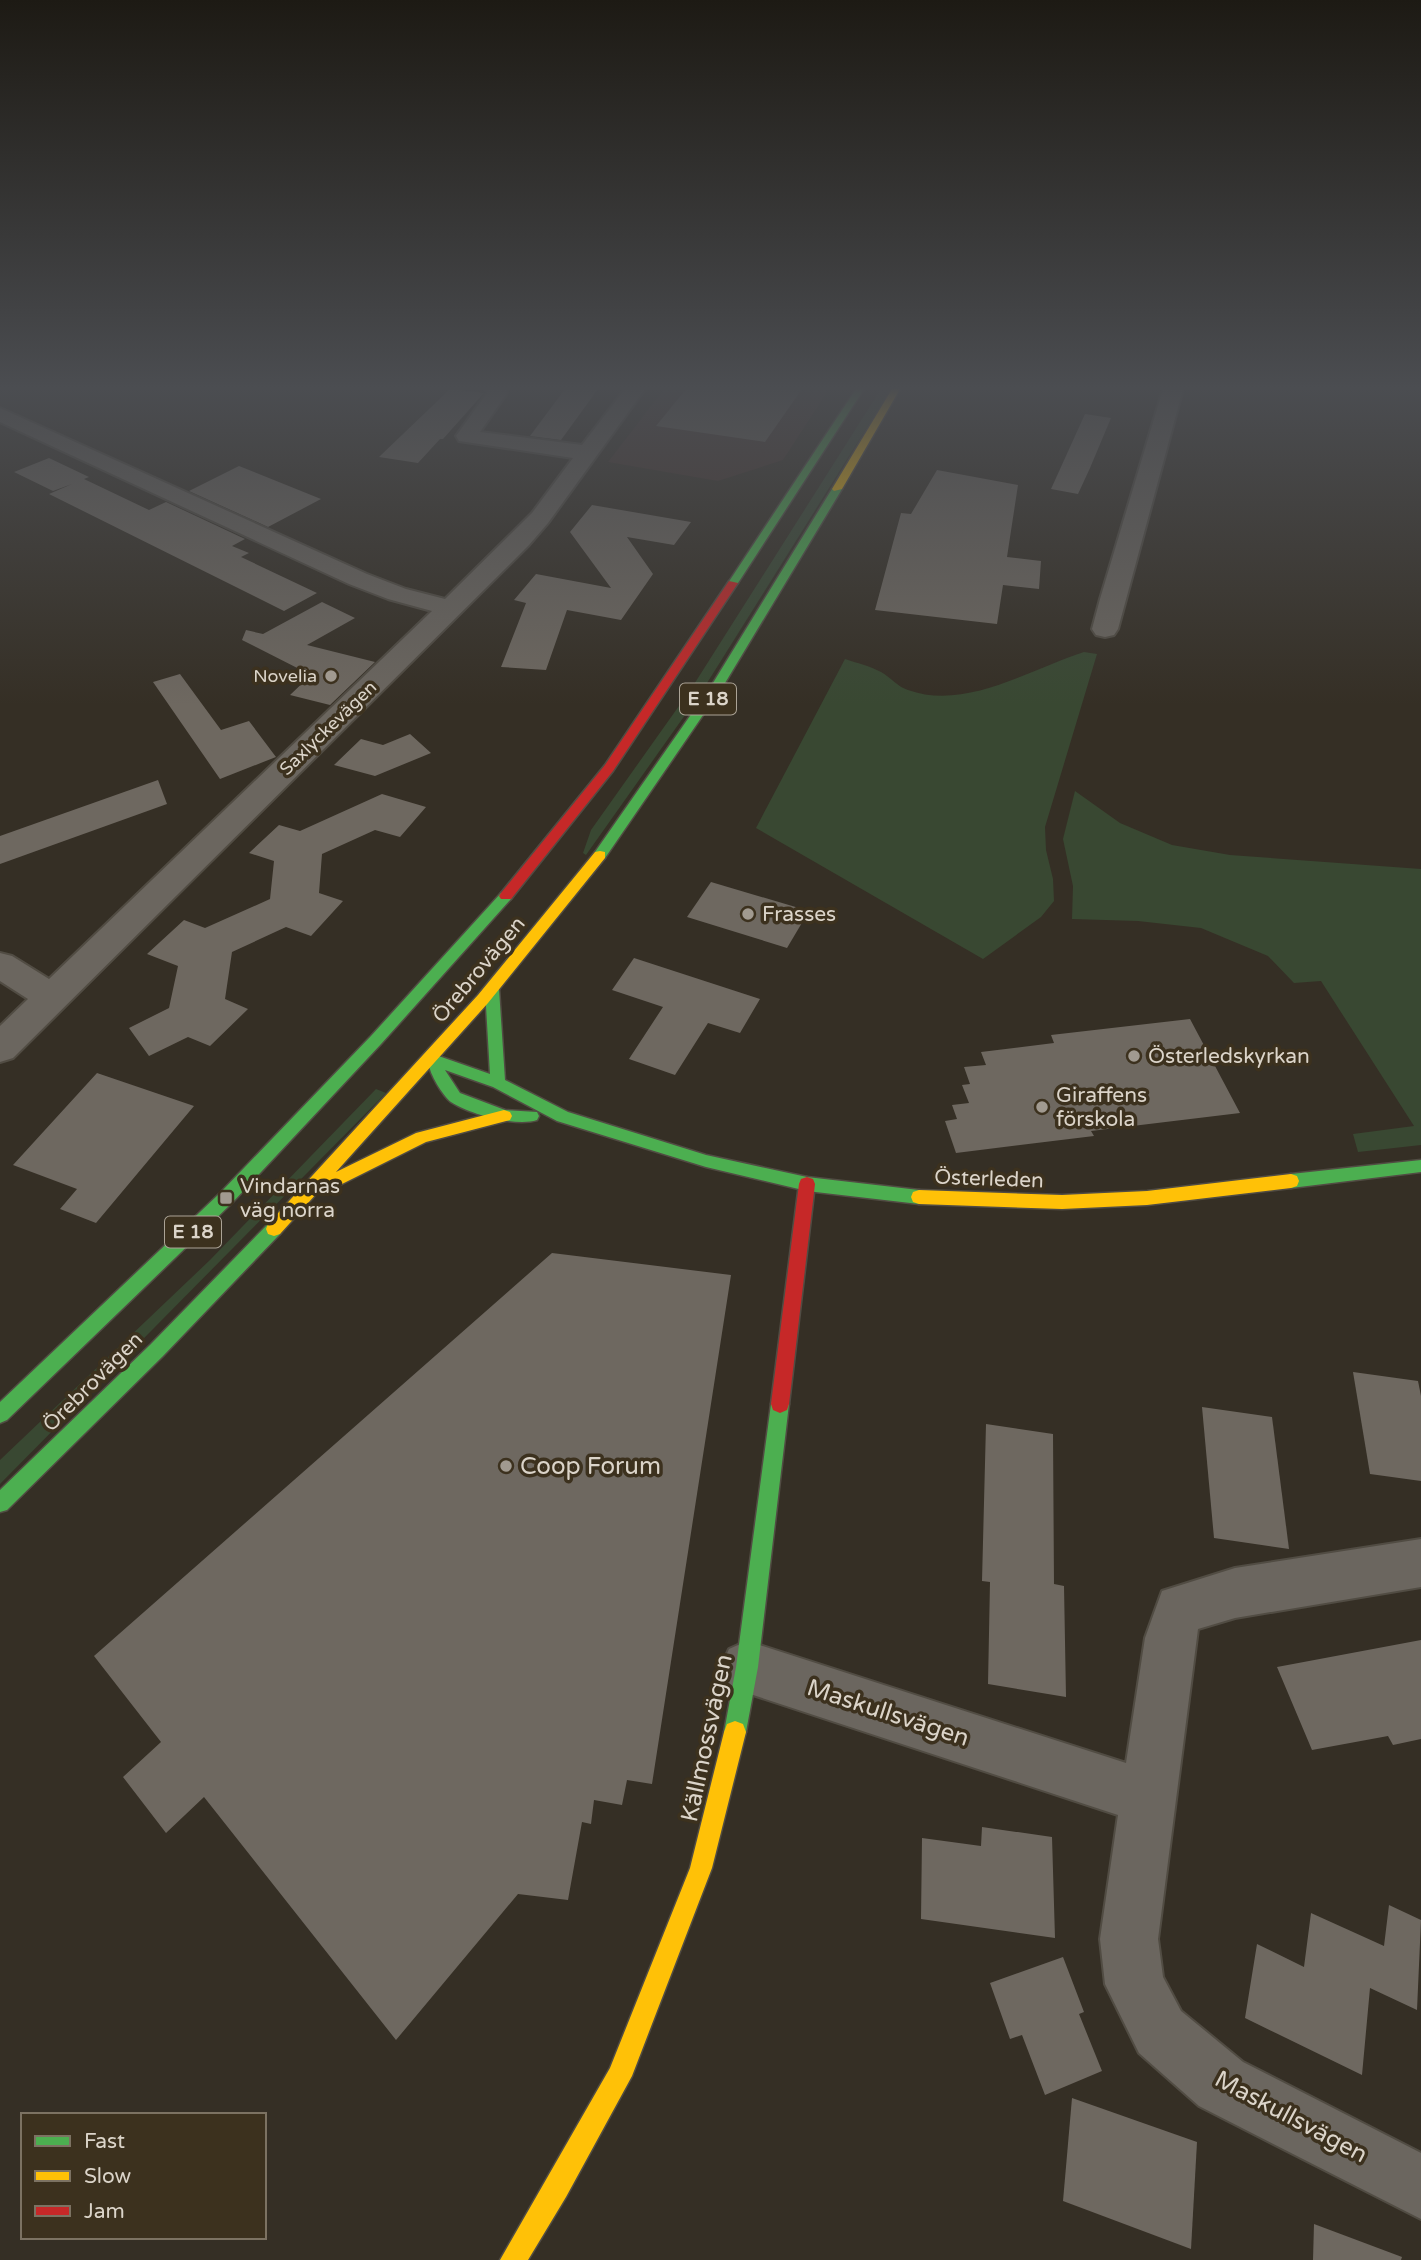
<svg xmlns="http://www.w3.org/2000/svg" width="1421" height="2260" font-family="'Varela Round',sans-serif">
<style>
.commercial{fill:#46342e}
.green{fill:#394832}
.building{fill:#6e6860}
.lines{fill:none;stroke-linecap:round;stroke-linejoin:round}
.street-casing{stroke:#514c43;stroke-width:4}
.fast-casing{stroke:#514c43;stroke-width:3}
.slow-casing{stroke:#514c43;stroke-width:3}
.jam-casing{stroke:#514c43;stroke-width:3}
.street{fill:#6b665f;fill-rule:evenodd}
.fast{fill:#4caf50;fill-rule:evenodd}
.slow{fill:#ffc107;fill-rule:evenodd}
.jam{fill:#c62828;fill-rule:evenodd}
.poi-dot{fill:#a19a90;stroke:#3c311e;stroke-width:2.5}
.labels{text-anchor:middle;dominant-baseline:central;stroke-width:7;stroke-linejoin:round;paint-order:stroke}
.far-poi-label{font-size:18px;fill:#dbd4c9;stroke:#3c311e;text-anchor:end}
.far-street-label{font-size:18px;fill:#dbd4c9;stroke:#3c311e}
.shield{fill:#3c311e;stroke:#aba396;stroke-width:2}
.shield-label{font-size:19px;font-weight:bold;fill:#dbd4c9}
.poi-label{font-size:21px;fill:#dbd4c9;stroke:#3c311e;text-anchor:start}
.street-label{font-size:21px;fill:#dbd4c9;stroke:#3c311e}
.near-poi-label{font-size:24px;fill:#dbd4c9;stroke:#3c311e;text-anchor:start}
.near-street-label{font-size:24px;fill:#dbd4c9;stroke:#3c311e}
</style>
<rect width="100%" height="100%" fill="#352f25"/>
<path class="commercial" d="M 664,389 L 829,389 L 783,460 L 718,481 L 608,462 Z"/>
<g class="green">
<path d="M 881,389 L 891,389 L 702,691 L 586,855 L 583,853 L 591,830 L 691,689 Z"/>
<path d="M 1084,652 L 1097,654 L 1045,827 L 1046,850 L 1053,879 L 1054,901 L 1041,917 L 983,959 L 756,828 L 845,659 C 857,663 870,666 881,672 C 890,677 898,687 908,690 C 966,711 1030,669 1084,652 Z"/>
<path d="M 1075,791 L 1120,823 L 1172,845 L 1230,855 L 1421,869 L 1421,1145 L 1358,1152 L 1353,1134 L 1414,1126 L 1321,981 L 1294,983 L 1268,956 L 1201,928 L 1138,921 L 1072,919 L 1073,886 L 1063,839 Z"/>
<path d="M 376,1089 L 386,1093 L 0,1484 L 0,1460 L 210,1260 Z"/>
</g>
<g class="building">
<path d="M 450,389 L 484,393 L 443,439 L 440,439 L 418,463 L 379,457 Z"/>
<path d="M 565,389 L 598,389 L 561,440 L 530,436 Z"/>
<path d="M 686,389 L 802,389 L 765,442 L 656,426 Z"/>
<path d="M 1085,414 L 1111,418 L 1090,468 L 1078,494 L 1051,489 Z"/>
<path d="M 49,458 L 89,477 L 84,479 L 149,510 L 166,502 L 245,539 L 232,546 L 249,553 L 241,557 L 317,593 L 284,611 L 49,494 L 72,484 L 53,491 L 14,472 Z"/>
<path d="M 239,466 L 321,499 L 268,527 L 189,491 Z"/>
<path d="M 937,470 L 1018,485 L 1007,557 L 1041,561 L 1039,589 L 1003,585 L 997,624 L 875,610 L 901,513 L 911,514 Z"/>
<path d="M 592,505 L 691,522 L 674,545 L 627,537 L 653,574 L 621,620 L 567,610 L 546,670 L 501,667 L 526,603 L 514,600 L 536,574 L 611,588 L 570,532 Z"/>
<path d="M 322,602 L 355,618 L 307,645 L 375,662 L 330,705 L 290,695 L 311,675 L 242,640 L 246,630 L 263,634 Z"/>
<path d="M 180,674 L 221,730 L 249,721 L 276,757 L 220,779 L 153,682 Z"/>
<path d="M 410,734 L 431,753 L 375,776 L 334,765 L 361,739 L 383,745 Z"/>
<path d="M 158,780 L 167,804 L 0,864 L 0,836 Z"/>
<path d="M 382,794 L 426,807 L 400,837 L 375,830 L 322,854 L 319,893 L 343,901 L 311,936 L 286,927 L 232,952 L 225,999 L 248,1009 L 210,1046 L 188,1037 L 149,1056 L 129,1028 L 169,1008 L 178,966 L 147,954 L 184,920 L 205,928 L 270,899 L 274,861 L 249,853 L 279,825 L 300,831 Z"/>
<path d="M 711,882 L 809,911 L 787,948 L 687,917 Z"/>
<path d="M 634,958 L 760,999 L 740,1033 L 708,1023 L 675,1075 L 629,1059 L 663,1007 L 612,990 Z"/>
<path d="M 1190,1019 L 1240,1113 L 1091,1131 L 1094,1136 L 956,1153 L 945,1121 L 957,1119 L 952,1105 L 969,1103 L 962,1085 L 970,1084 L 964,1067 L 986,1065 L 981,1052 L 1054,1043 L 1051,1035 Z"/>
<path d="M 97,1073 L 194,1106 L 96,1223 L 60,1209 L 77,1189 L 13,1165 Z"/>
<path d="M 552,1253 L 731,1275 L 652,1784 L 627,1780 L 622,1805 L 594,1800 L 591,1824 L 582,1822 L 568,1900 L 518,1894 L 396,2040 L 204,1797 L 166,1833 L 123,1777 L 161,1742 L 94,1656 Z"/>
<path d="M 1353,1372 L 1418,1381 L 1421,1396 L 1421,1481 L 1370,1474 Z"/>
<path d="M 1202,1407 L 1272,1417 L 1289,1549 L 1214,1538 Z"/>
<path d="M 986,1424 L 1053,1434 L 1054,1584 L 1064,1586 L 1066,1697 L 988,1684 L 990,1582 L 982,1581 Z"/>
<path d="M 1421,1640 L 1421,1739 L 1393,1745 L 1388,1736 L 1312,1750 L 1277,1667 Z"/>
<path d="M 982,1827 L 1052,1837 L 1055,1938 L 921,1919 L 922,1838 L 981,1846 Z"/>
<path d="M 1389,1905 L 1421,1920 L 1417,2010 L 1370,1988 L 1362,2075 L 1245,2018 L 1257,1944 L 1304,1967 L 1311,1913 L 1384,1946 Z"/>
<path d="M 1063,1957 L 1084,2012 L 1079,2014 L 1102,2071 L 1045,2095 L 1022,2035 L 1010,2039 L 990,1983 Z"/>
<path d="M 1072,2098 L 1197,2142 L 1191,2249 L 1063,2201 Z"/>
<path d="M 1314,2224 L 1402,2257 L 1401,2260 L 1313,2260 Z"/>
</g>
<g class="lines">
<defs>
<g id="street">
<path d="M 486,389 L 506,389 L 507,393 L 480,432 L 582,445 L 625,389 L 645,389 L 548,523 L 529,545 L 13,1058 L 0,1062 L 0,1026 L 28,999 L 0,981 L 0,953 L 12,956 L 49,979 L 432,611 L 388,599 L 349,584 L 0,422 L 0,408 L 367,574 L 406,589 L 445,599 L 532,513 L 573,458 L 459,441 L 456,436 L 487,393 Z"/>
<path d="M 1163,389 L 1183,389 L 1118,629 L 1114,635 L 1105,637 L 1096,635 L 1092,629 L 1100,599 Z"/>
<path d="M 1421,1539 L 1421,1587 L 1235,1618 L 1198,1629 L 1158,1939 L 1163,1977 L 1181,2011 L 1243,2062 L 1421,2153 L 1421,2219 L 1199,2106 L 1139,2053 L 1105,1984 L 1100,1939 L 1118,1815 L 747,1693 L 729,1685 L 721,1667 L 729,1649 L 747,1641 L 1126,1763 L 1145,1638 L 1162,1591 L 1235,1568 Z"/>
</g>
<g id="fast">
<path d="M 856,389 L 864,389 L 738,583 L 729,585 L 728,583 Z"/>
<path d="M 837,486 L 842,489 L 725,683 L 605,858 L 595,858 L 595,852 L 713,683 L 832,489 Z"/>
<path d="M 506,891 L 513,896 L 511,899 L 381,1044 L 232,1203 L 7,1420 L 0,1423 L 0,1402 L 220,1193 L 371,1036 L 501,893 Z"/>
<path d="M 492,984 L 499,989 L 505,1080 L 568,1112 L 706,1155 L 807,1177 L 919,1190 L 925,1192 L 927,1197 L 925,1202 L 919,1204 L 807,1191 L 706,1167 L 557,1121 L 493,1087 L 445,1070 L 460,1093 L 505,1110 L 537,1112 L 539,1116 L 537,1120 C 516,1127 469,1114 451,1102 C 443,1096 429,1073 429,1064 L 422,1059 L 430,1053 L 490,1074 L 485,989 Z"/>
<path d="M 1421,1160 L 1421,1172 L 1291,1188 L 1285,1186 L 1283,1181 L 1285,1176 L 1291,1174 Z"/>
<path d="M 274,1222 L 280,1224 L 282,1229 L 280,1234 L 163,1356 L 7,1510 L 0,1512 L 0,1490 L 151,1344 L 268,1224 Z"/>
<path d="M 780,1395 L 787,1398 L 789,1404 L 758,1667 L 746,1732 L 743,1740 L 735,1743 L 727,1740 L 724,1732 L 736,1667 L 771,1404 L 773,1398 Z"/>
</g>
<g id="slow">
<path d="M 892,389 L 900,389 L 842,489 L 834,491 L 832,489 Z"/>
<path d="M 600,851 L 605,852 L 605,858 L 488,1003 L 336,1172 L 416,1133 L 504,1110 L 510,1112 L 512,1116 L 510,1120 L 426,1142 L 340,1185 L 334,1187 L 327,1182 L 280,1234 L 274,1236 L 268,1234 L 266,1229 L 268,1224 L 478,995 L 595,852 Z"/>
<path d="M 1291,1174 L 1297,1176 L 1299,1181 L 1297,1186 L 1291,1188 L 1147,1205 L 1062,1209 L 919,1204 L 913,1202 L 911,1197 L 913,1192 L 919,1190 L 1062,1195 L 1147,1191 Z"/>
<path d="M 735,1721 L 743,1724 L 746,1732 L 712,1868 L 632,2076 L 566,2197 L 528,2260 L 500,2260 L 610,2068 L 690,1868 L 724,1732 L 727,1724 Z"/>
</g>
<g id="jam">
<path d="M 729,581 L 738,583 L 613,771 L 511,899 L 501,899 L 499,896 L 501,893 L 605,765 Z"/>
<path d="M 807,1177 L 813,1179 L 815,1184 L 789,1404 L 787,1410 L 780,1413 L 773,1410 L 771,1404 L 799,1184 L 801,1179 Z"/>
</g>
</defs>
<use href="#street" class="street-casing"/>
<use href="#fast" class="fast-casing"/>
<use href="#slow" class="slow-casing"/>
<use href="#jam" class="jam-casing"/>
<use href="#street" class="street"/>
<use href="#fast" class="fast"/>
<use href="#slow" class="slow"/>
<use href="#jam" class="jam"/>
</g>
<linearGradient id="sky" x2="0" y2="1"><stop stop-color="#1d1a14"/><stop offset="0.55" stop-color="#4b4d51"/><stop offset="1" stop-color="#4b4d51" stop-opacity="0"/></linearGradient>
<rect width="1421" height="705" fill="url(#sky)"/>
<g class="poi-dot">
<circle cx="331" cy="676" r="7"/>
<circle cx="748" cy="914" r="7"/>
<circle cx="1134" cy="1056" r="7"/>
<circle cx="1042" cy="1107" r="7"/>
<rect x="219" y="1191" width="14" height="14" rx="3.5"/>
<circle cx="506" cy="1466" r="7"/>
</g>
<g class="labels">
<g class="far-poi-label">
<text x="317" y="676">Novelia</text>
</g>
<g class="far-street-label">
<text transform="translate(328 728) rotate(-44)">Saxlyckevägen</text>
</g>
<g class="shield">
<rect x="680" y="683.5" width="56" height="31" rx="5"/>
<rect x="165" y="1216.5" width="56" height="31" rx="5"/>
</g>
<g class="shield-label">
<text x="708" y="699">E 18</text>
<text x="193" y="1232">E 18</text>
</g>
<g class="poi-label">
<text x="762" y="914">Frasses</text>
<text x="1148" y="1056">Österledskyrkan</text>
<text x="1056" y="1095">Giraffens<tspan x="1056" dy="24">förskola</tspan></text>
<text x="240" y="1186">Vindarnas<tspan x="240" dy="24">väg norra</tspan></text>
</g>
<g class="street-label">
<text transform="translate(479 970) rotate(-50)">Örebrovägen</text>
<text transform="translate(989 1179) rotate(2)">Österleden</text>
<text transform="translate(93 1382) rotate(-45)">Örebrovägen</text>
</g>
<g class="near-poi-label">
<text x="520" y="1466">Coop Forum</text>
</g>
<g class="near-street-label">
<text transform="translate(888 1713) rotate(18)">Maskullsvägen</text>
<text transform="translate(707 1738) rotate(-78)">Källmossvägen</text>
<text transform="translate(1291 2117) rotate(28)">Maskullsvägen</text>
</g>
</g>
<rect x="21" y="2113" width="245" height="126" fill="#3c311e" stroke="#7c7262" stroke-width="2"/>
<rect x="35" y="2136" width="35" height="10" fill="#4caf50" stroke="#7c7262" stroke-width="2"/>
<text x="84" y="2148" font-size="21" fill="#dbd4c9">Fast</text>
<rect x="35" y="2171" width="35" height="10" fill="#ffc107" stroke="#7c7262" stroke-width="2"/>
<text x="84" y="2183" font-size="21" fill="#dbd4c9">Slow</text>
<rect x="35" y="2206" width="35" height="10" fill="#c62828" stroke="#7c7262" stroke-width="2"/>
<text x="84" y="2218" font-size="21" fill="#dbd4c9">Jam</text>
</svg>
